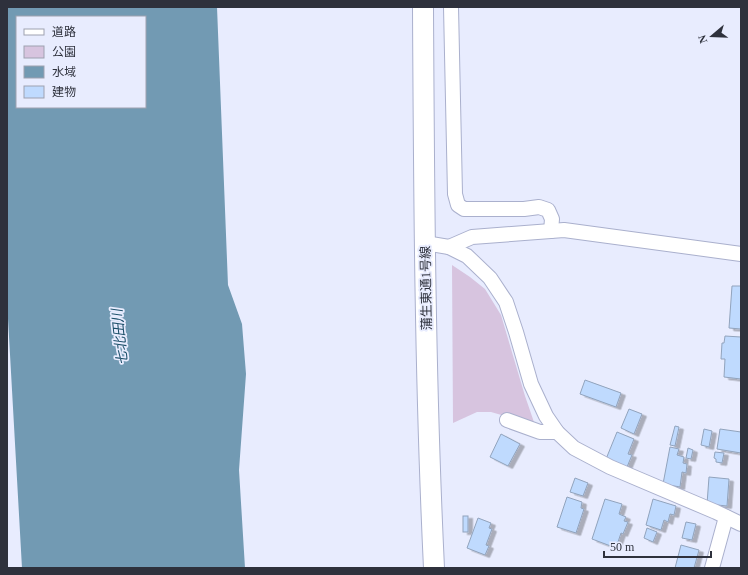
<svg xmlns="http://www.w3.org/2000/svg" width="748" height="575" font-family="'Times New Roman','Noto Sans JP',serif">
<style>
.green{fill:#d7c4df}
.water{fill:#729ab3;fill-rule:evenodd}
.building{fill:#bfdafe;stroke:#91a3bc;filter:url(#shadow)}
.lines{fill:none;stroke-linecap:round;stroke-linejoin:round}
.street-casing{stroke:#aab0cd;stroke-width:16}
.secondary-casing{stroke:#aab0cd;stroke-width:22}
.street{stroke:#fff;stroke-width:14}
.secondary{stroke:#fff;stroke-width:20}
.labels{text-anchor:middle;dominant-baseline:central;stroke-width:3.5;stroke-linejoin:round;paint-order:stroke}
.street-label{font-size:13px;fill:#2e313c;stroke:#e8ecfe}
.water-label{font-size:14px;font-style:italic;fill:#1b4e69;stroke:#e8ecfe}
</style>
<defs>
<filter id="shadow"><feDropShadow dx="4.5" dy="2.5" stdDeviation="0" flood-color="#0004"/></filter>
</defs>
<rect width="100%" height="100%" fill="#e8ecfe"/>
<path class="green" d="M 452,265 L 470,277 L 485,289 L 501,315 L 525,396 L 535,425 L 491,412 L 477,412 L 453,423 Z"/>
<path class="water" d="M 7,7 L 217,7 L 228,285 L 242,324 L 246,374 L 239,470 L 245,568 L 22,568 L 7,301 ZM 17,17 L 145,17 L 145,107 L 17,107 Z"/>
<g class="building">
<path d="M 732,286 L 741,286 L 741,329 L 729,328 Z"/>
<path d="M 725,336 L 741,337 L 741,379 L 724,377 L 725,359 L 721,359 L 722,343 L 724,343 Z"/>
<path d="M 585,380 L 621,393 L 616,407 L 580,394 Z"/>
<path d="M 629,409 L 642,414 L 634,434 L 621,428 Z"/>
<path d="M 675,426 L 679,427 L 675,446 L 670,445 Z"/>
<path d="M 704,429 L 712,431 L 709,447 L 701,445 Z"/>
<path d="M 720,429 L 741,432 L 741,453 L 717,449 Z"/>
<path d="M 617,432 L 634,439 L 628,454 L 632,455 L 627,467 L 606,459 Z"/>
<path d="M 501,434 L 520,444 L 508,466 L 490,457 Z"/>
<path d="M 670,447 L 679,449 L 677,455 L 684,457 L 683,463 L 687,464 L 686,473 L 682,472 L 680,487 L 663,484 Z"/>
<path d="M 688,448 L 693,450 L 691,459 L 686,458 Z"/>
<path d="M 715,452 L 724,453 L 722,463 L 716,462 L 716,459 L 714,458 Z"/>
<path d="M 709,477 L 729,479 L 727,506 L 707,504 Z"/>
<path d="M 575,478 L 588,483 L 583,496 L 570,492 Z"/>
<path d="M 567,497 L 582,502 L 581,508 L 584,509 L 576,533 L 557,527 Z"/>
<path d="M 605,499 L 622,504 L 619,514 L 626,517 L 624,521 L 628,522 L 623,534 L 621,533 L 616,548 L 592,539 Z"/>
<path d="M 653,499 L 676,506 L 674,515 L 670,514 L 668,522 L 664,520 L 661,530 L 646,525 Z"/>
<rect x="463" y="516" width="5" height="16"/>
<path d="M 478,518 L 491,523 L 489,528 L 492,529 L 486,545 L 489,546 L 485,555 L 467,548 Z"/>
<path d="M 686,522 L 696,524 L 692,540 L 682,538 Z"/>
<path d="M 647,528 L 657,532 L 653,542 L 644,538 Z"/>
<path d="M 681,545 L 699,550 L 694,568 L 675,568 Z"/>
</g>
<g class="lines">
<defs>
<g id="street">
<path d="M 451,7 L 455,194 L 458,205 L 464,209 L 524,209 L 539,207 L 548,210 L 552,219 L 551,231"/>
<path d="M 425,243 L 449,247 L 467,256 L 490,278 L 506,302 L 516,332 L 531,384 L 546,416 L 557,432 L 574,448 L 610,467 L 716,512 L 741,524"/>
<path d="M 449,247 L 472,237 L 564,230 L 741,254"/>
<path d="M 507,420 L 540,432 L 557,432"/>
<path d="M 712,568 L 726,517"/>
</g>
<path id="secondary" d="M 423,7 C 424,194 425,381 434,568"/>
</defs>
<use href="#street" class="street-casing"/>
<use href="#secondary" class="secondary-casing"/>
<use href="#street" class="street"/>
<use href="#secondary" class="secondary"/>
</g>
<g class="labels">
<g class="street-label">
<text transform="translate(426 288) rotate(-91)">蒲生東通1号線</text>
</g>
<g class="water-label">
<text transform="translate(120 337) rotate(-96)">七北田川</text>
</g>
</g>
<rect width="748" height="575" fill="none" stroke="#2e313c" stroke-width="16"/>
<rect x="16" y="16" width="130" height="92" fill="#e8ecfe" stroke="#9ea1b0"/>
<rect x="24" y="29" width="20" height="6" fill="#ffffff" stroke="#9ea1b0"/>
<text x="52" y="36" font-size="12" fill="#2e313c">道路</text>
<rect x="24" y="46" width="20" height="12" fill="#d7c4df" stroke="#9ea1b0"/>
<text x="52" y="56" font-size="12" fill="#2e313c">公園</text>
<rect x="24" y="66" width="20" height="12" fill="#729ab3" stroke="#9ea1b0"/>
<text x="52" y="76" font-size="12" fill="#2e313c">水域</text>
<rect x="24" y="86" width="20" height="12" fill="#bfdafe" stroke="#9ea1b0"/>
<text x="52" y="96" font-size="12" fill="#2e313c">建物</text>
<g transform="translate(712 36) rotate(251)" stroke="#e8ecfe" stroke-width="3" paint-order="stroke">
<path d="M0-3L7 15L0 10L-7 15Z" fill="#2e313c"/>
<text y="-6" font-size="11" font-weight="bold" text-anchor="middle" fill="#2e313c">N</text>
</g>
<path d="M604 551v6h107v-6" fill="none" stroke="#2e313c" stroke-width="2"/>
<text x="610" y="551" font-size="12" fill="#2e313c" stroke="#e8ecfe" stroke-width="3" paint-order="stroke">50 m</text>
</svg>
